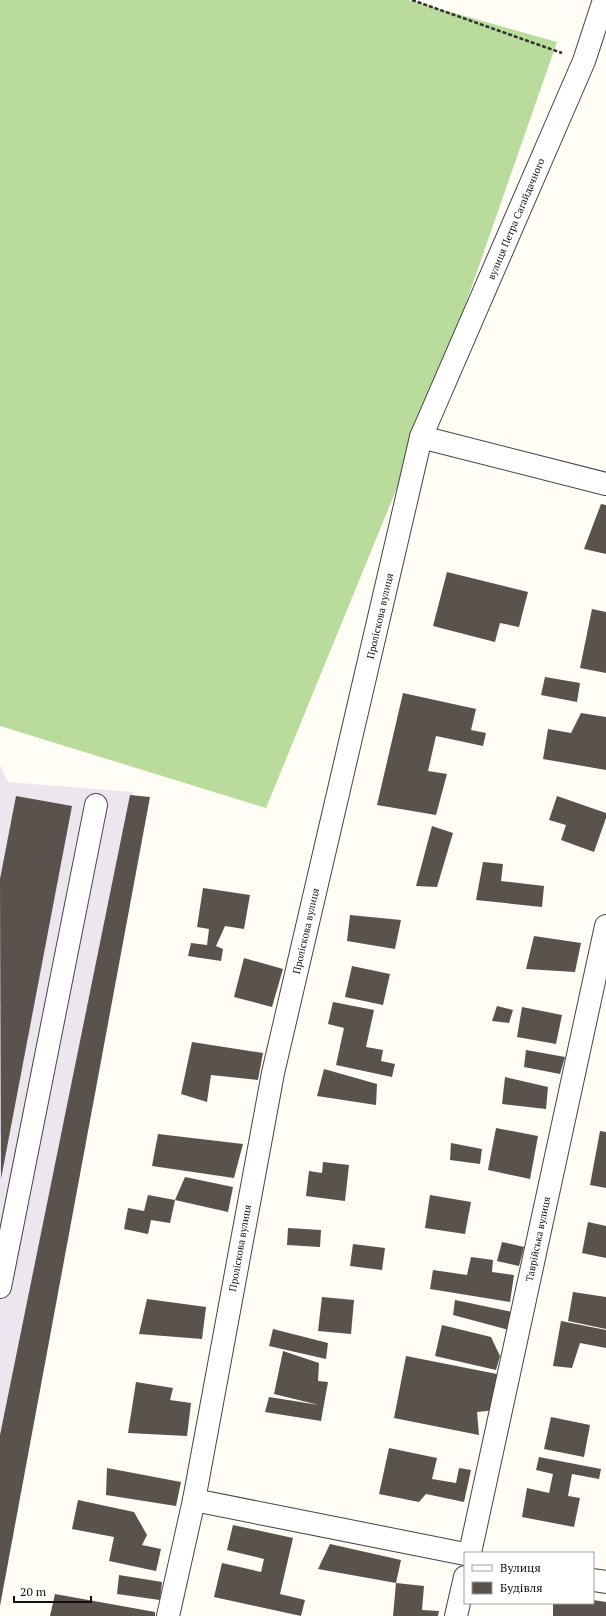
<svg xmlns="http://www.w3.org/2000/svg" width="606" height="1616" font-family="'PT Serif',serif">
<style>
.industrial{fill:#eee6ef}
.forest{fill:#b9dc9c}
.building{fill:#5a524d}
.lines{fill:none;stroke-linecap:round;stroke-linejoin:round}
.minor-casing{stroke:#444;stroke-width:24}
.path{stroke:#333;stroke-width:2.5;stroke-dasharray:4 2;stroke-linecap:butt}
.minor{stroke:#fff;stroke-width:22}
.labels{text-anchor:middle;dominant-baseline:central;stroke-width:4;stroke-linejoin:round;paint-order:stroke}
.street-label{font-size:10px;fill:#111;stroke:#fff}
</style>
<rect width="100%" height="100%" fill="#fffdf5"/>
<path class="industrial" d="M 0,765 L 8,782 L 133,792 L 134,837 L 0,1554 Z"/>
<path class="forest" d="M 0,0 L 408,0 L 557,42 L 428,412 L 266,808 L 0,726 Z"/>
<g class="building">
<path d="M 601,504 L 606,505 L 606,554 L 584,549 Z"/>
<path d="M 447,572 L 528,592 L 519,627 L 500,623 L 495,642 L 433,626 Z"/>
<path d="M 592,609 L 606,612 L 606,673 L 580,668 Z"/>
<path d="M 545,677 L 580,683 L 577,702 L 541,695 Z"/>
<path d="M 403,693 L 476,709 L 471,730 L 486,733 L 483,746 L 436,736 L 428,771 L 447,774 L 436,815 L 377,805 Z"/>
<path d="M 581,713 L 606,717 L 606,770 L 543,759 L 548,729 L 571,733 Z"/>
<path d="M 130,795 L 150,797 L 0,1606 L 0,1435 Z"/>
<path d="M 16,796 L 72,806 L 1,1179 L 0,879 Z"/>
<path d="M 557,796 L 606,813 L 606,818 L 594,852 L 561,840 L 566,825 L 549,820 Z"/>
<path d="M 432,826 L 453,833 L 437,887 L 416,886 Z"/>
<path d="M 483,862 L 503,864 L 501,881 L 544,886 L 542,907 L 476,900 Z"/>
<path d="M 203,888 L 250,895 L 244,929 L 225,926 L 216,946 L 223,949 L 221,961 L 188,956 L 191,943 L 207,945 L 209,929 L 197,927 Z"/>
<path d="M 350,915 L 401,920 L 395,949 L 347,941 Z"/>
<path d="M 534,936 L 581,943 L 575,972 L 526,969 Z"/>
<path d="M 244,958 L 283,969 L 272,1007 L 234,997 Z"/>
<path d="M 352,966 L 390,974 L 383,1005 L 345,997 Z"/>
<path d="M 333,1002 L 374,1010 L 366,1047 L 383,1050 L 381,1061 L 395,1064 L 392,1077 L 336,1065 L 344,1028 L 328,1024 Z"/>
<path d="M 497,1006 L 513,1010 L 509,1023 L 492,1021 Z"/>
<path d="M 522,1007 L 562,1015 L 556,1044 L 517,1037 Z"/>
<path d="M 192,1042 L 263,1053 L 258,1080 L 211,1075 L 207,1102 L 181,1094 Z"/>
<path d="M 526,1050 L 565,1057 L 560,1074 L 524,1067 Z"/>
<path d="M 324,1069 L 377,1084 L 376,1105 L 317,1096 Z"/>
<path d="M 505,1077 L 548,1087 L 546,1109 L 502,1104 Z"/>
<path d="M 496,1128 L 538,1136 L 530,1179 L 488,1170 Z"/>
<path d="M 600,1131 L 606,1132 L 606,1188 L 590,1185 Z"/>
<path d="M 158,1134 L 243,1144 L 234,1178 L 152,1166 Z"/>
<path d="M 451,1143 L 482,1149 L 480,1164 L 450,1160 Z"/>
<path d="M 323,1162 L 349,1165 L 345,1201 L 306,1196 L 309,1171 L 322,1173 Z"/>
<path d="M 185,1177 L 233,1187 L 228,1212 L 175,1200 Z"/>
<path d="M 148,1195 L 175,1200 L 170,1223 L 151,1220 L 148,1234 L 124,1229 L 128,1208 L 144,1211 Z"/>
<path d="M 430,1195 L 471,1202 L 465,1234 L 425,1228 Z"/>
<path d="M 588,1222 L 606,1226 L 606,1258 L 582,1253 Z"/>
<path d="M 288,1228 L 321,1230 L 320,1247 L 287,1245 Z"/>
<path d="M 502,1242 L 524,1247 L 519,1266 L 497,1261 Z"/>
<path d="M 353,1244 L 385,1248 L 382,1270 L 350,1266 Z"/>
<path d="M 471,1257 L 493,1260 L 492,1272 L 514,1275 L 510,1302 L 430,1289 L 433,1270 L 467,1275 Z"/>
<path d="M 573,1292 L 606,1297 L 606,1329 L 568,1321 Z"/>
<path d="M 322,1297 L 354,1300 L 351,1334 L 318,1331 Z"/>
<path d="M 147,1299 L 206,1307 L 202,1339 L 139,1334 Z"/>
<path d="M 455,1300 L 512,1312 L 509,1330 L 453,1315 Z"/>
<path d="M 561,1321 L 606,1330 L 606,1348 L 580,1343 L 572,1368 L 553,1366 Z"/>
<path d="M 442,1325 L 491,1337 L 500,1356 L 496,1370 L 435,1356 Z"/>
<path d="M 273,1329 L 328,1343 L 326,1359 L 269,1346 Z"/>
<path d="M 283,1351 L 319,1363 L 318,1381 L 328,1382 L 321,1421 L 265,1412 L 269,1397 L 319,1405 L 274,1394 Z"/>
<path d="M 406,1356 L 502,1375 L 495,1410 L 477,1412 L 479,1435 L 394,1418 Z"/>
<path d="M 136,1382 L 173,1388 L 170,1400 L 191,1403 L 187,1436 L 128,1433 Z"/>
<path d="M 551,1417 L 590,1425 L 584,1457 L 544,1449 Z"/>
<path d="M 389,1448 L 437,1458 L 432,1479 L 456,1483 L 459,1468 L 471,1470 L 464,1502 L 426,1494 L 419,1502 L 379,1494 Z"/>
<path d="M 539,1457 L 601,1469 L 599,1479 L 572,1474 L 568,1496 L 580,1498 L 574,1527 L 522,1517 L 527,1488 L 549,1493 L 553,1474 L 536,1470 Z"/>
<path d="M 107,1468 L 181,1482 L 176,1506 L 106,1495 Z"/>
<path d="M 78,1500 L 134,1512 L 147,1535 L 142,1545 L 161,1549 L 156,1571 L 109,1561 L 114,1537 L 72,1529 Z"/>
<path d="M 233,1525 L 293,1538 L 280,1594 L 305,1600 L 301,1616 L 214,1597 L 222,1563 L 261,1572 L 264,1559 L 227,1550 Z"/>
<path d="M 330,1544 L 401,1560 L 396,1583 L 318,1569 Z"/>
<path d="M 119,1575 L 162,1582 L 160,1600 L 117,1594 Z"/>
<path d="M 396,1583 L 424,1586 L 422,1610 L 439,1611 L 438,1616 L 393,1616 Z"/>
<path d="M 55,1594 L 155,1612 L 155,1616 L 50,1616 Z"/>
<path d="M 593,1600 L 606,1602 L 606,1616 L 553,1616 L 553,1603 L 593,1603 Z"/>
</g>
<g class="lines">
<defs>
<g id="minor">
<path d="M 421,437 L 606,484"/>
<path d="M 0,1287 L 96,805"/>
<path d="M 194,1500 L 465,1554"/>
<path d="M 470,1553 L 606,926"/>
<path d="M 593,1580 L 606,1582"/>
<path d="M 168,1616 L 194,1500 L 273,1073 L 421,437 L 584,61 L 604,0"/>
<path d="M 456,1616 L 465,1577"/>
</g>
</defs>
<use href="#minor" class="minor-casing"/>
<path class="path" d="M 412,0 L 562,53"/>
<use href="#minor" class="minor"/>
</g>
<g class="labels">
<g class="street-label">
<text transform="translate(516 219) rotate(-67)">вулиця Петра Сагайдачного</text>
<text transform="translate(380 616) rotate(-77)">Проліскова вулиця</text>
<text transform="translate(306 931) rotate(-77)">Проліскова вулиця</text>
<text transform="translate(538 1239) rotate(-78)">Таврійська вулиця</text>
<text transform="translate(240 1248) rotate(-80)">Проліскова вулиця</text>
</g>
</g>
<rect x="464" y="1552" width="130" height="52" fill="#ffffff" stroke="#a0a0a0"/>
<rect x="472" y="1565" width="20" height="6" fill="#ffffff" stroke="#a0a0a0"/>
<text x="500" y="1572" font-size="12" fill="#111111">Вулиця</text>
<rect x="472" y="1582" width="20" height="12" fill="#5a524d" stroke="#a0a0a0"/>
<text x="500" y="1592" font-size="12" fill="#111111">Будівля</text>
<path d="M14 1596v6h77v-6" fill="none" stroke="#111111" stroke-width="2"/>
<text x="20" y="1596" font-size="12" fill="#111111" stroke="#ffffff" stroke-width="3" paint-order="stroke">20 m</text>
</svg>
